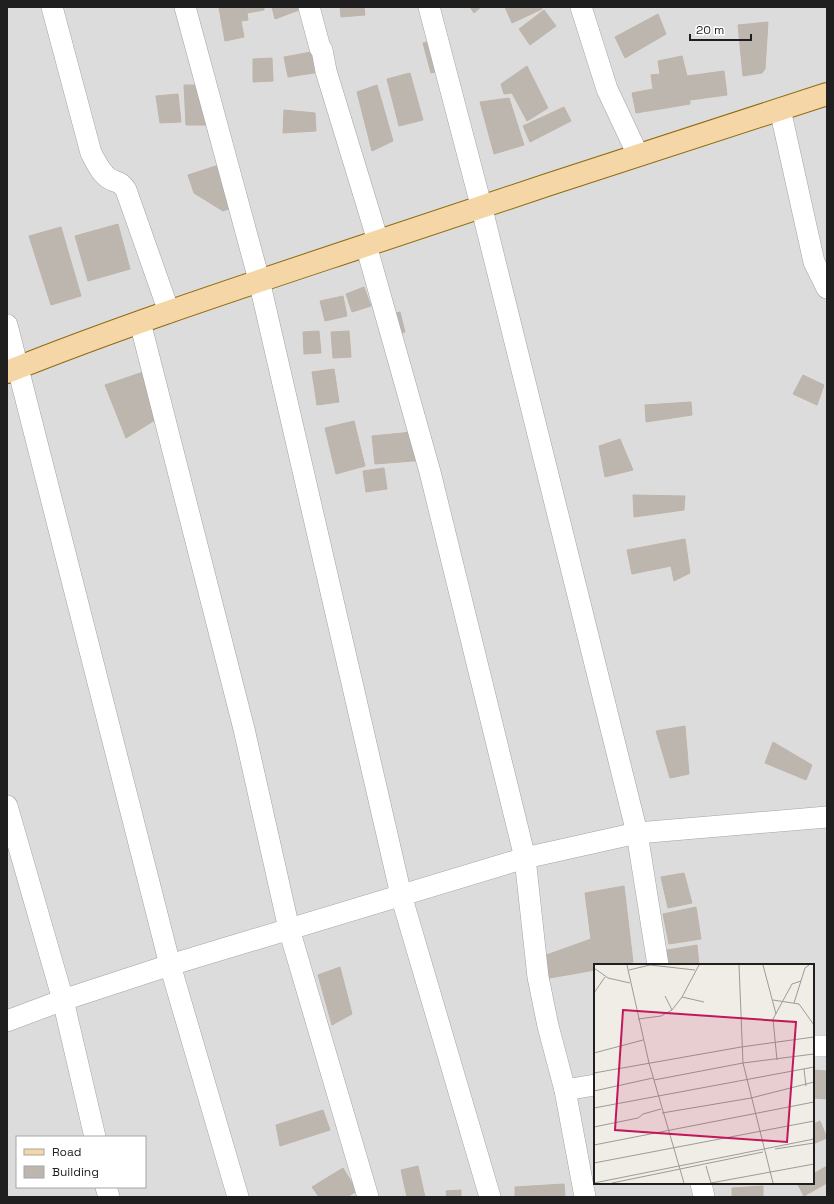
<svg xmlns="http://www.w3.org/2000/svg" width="834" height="1204" font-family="'Space Grotesk',sans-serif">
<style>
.residential{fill:#dddcdc;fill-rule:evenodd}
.building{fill:#bcb6af;stroke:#c0b4aa}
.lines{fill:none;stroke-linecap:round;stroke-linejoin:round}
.minor-casing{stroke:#a3a3a3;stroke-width:22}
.major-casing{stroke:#8f690c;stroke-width:24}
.minor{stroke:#fff;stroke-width:21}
.major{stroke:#f5d6a6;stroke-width:22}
.inset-road{fill:none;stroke:#9c9b96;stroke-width:1}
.view{fill:#c2185b;fill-opacity:0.15;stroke:#c2185b;stroke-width:2}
.inset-edge{fill:none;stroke:#1f1f1f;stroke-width:2}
</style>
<rect width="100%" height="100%" fill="#efede6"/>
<path class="residential" d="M 7,7 L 827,7 L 827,1197 L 7,1197 ZM 595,965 L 813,965 L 813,1183 L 595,1183 ZM 17,1137 L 145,1137 L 145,1187 L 17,1187 Z"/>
<g class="building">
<path d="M 227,7 L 264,7 L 264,10 L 247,13 L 248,20 L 241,21 L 244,37 L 225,41 L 219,8 Z"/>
<path d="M 272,7 L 307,7 L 275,19 Z"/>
<path d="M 340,7 L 364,7 L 365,15 L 341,17 Z"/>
<path d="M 470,7 L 481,7 L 474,13 Z"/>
<path d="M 505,7 L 541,7 L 542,9 L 512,23 Z"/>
<path d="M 544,10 L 556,26 L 530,45 L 519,29 Z"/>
<path d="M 658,14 L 666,34 L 625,58 L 615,37 Z"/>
<path d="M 768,22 L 765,69 L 762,73 L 743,76 L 738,25 Z"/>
<path d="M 438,39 L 454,67 L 431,73 L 423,43 Z"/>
<path d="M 322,50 L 326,71 L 288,77 L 284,57 Z"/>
<path d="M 682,56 L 687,76 L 690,104 L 636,113 L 632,93 L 653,89 L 651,75 L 660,74 L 658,61 Z"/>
<path d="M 272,58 L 273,81 L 253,82 L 253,59 Z"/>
<path d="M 527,66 L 548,108 L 527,121 L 512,93 L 504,94 L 501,84 Z"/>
<path d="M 724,71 L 727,95 L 690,100 L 687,76 Z"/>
<path d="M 410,73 L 423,120 L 399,126 L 387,79 Z"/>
<path d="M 184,85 L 195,85 L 217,125 L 186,125 Z"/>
<path d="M 377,85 L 393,141 L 372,151 L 357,92 Z"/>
<path d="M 178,94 L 181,122 L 160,123 L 156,96 Z"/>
<path d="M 509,98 L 524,145 L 494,154 L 480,102 Z"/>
<path d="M 564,107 L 571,121 L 530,142 L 523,126 Z"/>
<path d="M 284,110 L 315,113 L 316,131 L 283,133 Z"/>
<path d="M 225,163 L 239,205 L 223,211 L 194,193 L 188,175 Z"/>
<path d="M 118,224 L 130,269 L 88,281 L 75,236 Z"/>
<path d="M 61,227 L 81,296 L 51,305 L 29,236 Z"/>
<path d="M 364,287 L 371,306 L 352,312 L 346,294 Z"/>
<path d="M 343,296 L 347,316 L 325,321 L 320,301 Z"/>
<path d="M 400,312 L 405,332 L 385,337 L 380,317 Z"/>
<path d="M 319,331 L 321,353 L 304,354 L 303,332 Z"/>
<path d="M 349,331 L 351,357 L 333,358 L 331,332 Z"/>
<path d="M 152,369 L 163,415 L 126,438 L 105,385 Z"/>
<path d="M 334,369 L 339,402 L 317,405 L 312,372 Z"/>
<path d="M 803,375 L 824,385 L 817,405 L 793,394 Z"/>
<path d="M 691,402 L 692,415 L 646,422 L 645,405 Z"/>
<path d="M 354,421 L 365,466 L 336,474 L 325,428 Z"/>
<path d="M 423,431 L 425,460 L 375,464 L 372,436 Z"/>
<path d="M 620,439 L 633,470 L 605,477 L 599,446 Z"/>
<path d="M 384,468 L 387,489 L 366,492 L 363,471 Z"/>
<path d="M 633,495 L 685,496 L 684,510 L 634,517 Z"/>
<path d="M 685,539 L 690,573 L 674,581 L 671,566 L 632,574 L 627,550 Z"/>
<path d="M 685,726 L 689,774 L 670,778 L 656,731 Z"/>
<path d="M 773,742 L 812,765 L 806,780 L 765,763 Z"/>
<path d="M 684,873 L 692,903 L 668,908 L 661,877 Z"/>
<path d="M 624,886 L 633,962 L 619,965 L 595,965 L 595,970 L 544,979 L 541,957 L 591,939 L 585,893 Z"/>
<path d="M 696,907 L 701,939 L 669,944 L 663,914 Z"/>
<path d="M 697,945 L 699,965 L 668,965 L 667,950 Z"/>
<path d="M 340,967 L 352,1014 L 332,1025 L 318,975 Z"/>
<path d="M 813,1070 L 827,1071 L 827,1099 L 813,1098 Z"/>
<path d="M 323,1110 L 330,1130 L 280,1146 L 276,1125 Z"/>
<path d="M 820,1121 L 827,1138 L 813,1144 L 813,1124 Z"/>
<path d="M 418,1166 L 425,1197 L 407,1197 L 401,1170 Z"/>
<path d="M 827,1166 L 827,1183 L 804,1196 L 797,1183 L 813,1183 L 813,1174 Z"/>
<path d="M 343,1168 L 357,1191 L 347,1197 L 319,1197 L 312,1187 Z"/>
<path d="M 564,1184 L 565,1197 L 515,1197 L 515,1187 Z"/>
<path d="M 763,1186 L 763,1197 L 732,1197 L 732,1188 Z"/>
<path d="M 461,1190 L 461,1197 L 447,1197 L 446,1191 Z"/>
</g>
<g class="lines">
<defs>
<g id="minor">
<path d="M 52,7 L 91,153 C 96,162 101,174 110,179 C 119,184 119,180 126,190 L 169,312"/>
<path d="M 185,7 L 259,280 L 401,895 L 490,1197"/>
<path d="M 309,7 L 320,48 L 322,50 L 326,71 L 378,241"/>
<path d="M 429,7 L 481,205 L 637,833 L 658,965"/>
<path d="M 581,7 L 607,89 L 638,155"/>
<path d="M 780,109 L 814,262 L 827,288"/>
<path d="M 366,245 L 430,472 L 525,858 L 538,977 L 548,1026 L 565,1090 L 585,1197"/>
<path d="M 140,322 L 244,729 L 289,929 L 368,1197"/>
<path d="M 7,325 L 170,965 L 238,1197"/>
<path d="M 7,806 L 63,1000 L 95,1137"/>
<path d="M 7,1021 L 63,1000 L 170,965 L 525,858 L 637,833 L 827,817"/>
<path d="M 813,1046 L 827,1046"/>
<path d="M 565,1090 L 595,1085"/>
<path d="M 701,1183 L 704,1197"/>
<path d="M 106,1187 L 109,1197"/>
</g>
<path id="major" d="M 7,372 C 124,325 244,286 364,246 C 518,194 672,144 827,94"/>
</defs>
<use href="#minor" class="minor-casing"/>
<use href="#major" class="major-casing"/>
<use href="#minor" class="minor"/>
<use href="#major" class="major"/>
</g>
<g transform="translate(594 964)">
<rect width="220" height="220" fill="#efede6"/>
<path class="inset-road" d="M 33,1 L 55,99 L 90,219M 145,1 L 149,99 L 179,219M 169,1 L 182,50M 0,4 L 14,14 L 36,19M 35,6 L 56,1 L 101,6M 0,29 L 11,13M 71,32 L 78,46M 88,33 L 110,38M 179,36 L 205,40 L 220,61M 200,39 L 211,4 L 215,1M 44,55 L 67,52 L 78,46 L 88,33 L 105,1M 0,89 L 49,76M 183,96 L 179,55 L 198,20 L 207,17M 210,105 L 212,122M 0,109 L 147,83 L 220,73M 60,116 L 149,99 L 220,90M 0,127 L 59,114M 0,144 L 220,103M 68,149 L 157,134 L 220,118M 0,163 L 44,154 L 49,150 L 67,145M 0,181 L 220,138M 181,185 L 220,179M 0,199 L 220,157M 112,202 L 117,219M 0,219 L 220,175M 18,219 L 169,188M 117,219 L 220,200"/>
<path class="view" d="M 29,46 L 202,58 L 193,178 L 21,166 Z"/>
<rect width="220" height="220" class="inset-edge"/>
</g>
<rect width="834" height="1204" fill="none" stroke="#1f1f1f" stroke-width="16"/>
<rect x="16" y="1136" width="130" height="52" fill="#ffffff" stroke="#a5a5a5"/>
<rect x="24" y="1149" width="20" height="6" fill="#f5d6a6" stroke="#a5a5a5"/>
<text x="52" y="1156" font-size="12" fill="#1f1f1f">Road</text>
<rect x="24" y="1166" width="20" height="12" fill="#bcb6af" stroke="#a5a5a5"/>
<text x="52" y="1176" font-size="12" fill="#1f1f1f">Building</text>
<path d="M690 34v6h61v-6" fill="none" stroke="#1f1f1f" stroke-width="2"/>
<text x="696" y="34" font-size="12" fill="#1f1f1f" stroke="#ffffff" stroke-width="3" paint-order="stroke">20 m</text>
</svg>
